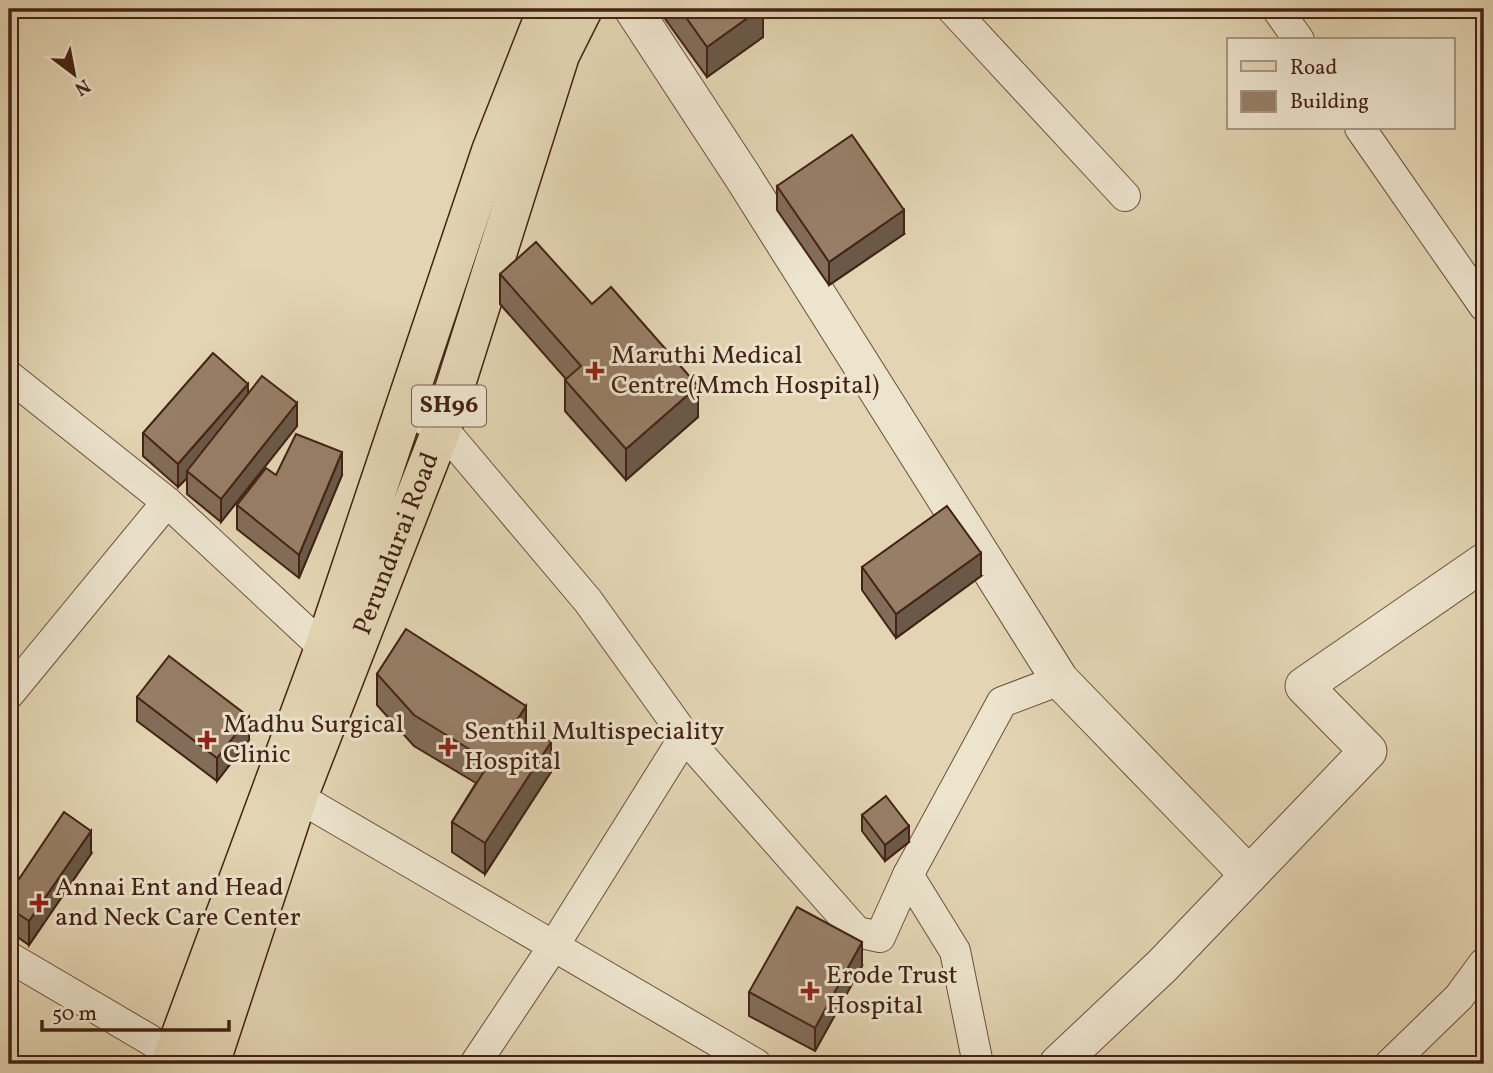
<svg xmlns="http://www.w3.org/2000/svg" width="1493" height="1073" font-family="Vollkorn,serif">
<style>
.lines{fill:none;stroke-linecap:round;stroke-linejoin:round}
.minor-casing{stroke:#6c4f3c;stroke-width:32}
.tertiary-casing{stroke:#6c4f3c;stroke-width:39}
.primary-casing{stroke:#442215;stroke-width:41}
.minor{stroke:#ede4ce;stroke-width:30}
.tertiary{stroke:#ede4ce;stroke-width:37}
.primary{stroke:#e3d5b3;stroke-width:38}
.wall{fill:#826d59;stroke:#442215;stroke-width:2}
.shaded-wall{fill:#6a5948;stroke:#442215;stroke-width:2}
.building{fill:#977f67;stroke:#442215;stroke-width:2}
.poi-dot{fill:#8f2418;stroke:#ede4ce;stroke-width:2.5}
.labels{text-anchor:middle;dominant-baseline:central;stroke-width:6;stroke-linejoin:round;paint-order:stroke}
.shield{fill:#ede4ce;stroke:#775c4c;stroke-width:2}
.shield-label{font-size:24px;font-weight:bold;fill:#442215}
.poi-label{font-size:26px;fill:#442215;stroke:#ede4ce;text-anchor:start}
.street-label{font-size:26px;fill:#442215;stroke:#ede4ce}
</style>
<rect width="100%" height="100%" fill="#e3d5b3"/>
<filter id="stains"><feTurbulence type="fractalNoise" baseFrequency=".00286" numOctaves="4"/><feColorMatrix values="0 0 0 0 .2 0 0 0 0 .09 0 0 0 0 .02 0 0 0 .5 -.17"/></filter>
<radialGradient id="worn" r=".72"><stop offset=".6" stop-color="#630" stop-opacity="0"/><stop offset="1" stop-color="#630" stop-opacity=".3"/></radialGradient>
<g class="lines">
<defs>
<g id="minor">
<path d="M 952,9 L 1125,196"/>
<path d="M 1277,9 L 1299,40"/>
<path d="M 1360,128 L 1484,306"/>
<path d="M 9,376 L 167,502 L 324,648"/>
<path d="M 404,410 L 442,428 L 588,601 L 690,743 L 857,932 L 880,937 L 908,875 L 955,951 L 978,1064"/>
<path d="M 9,694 L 167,502"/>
<path d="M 298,797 L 756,1064"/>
<path d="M 908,875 L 1002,702 L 1060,680"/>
<path d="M 9,957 L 174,1054"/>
<path d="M 475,1064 L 553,947 L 685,736"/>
<path d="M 1390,1064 L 1459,997 L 1484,963"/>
</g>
<g id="tertiary">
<path d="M 633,9 L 743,177 L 1060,680 L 1249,875 L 1162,966 L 1058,1064"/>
<path d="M 1249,875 L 1368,751 L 1304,686 L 1484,562"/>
</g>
<g id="primary">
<path d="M 170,1064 L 324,648 L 491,151 L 547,9"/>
<path id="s1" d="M 210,1064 L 298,797 L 442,428 L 560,55 L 583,9"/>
</g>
</defs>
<use href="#minor" class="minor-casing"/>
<use href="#tertiary" class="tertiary-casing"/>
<use href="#primary" class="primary-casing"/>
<use href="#minor" class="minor"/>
<use href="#tertiary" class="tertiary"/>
<use href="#primary" class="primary"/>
</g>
<g class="wall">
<path d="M 658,9 L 763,9 L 763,37 L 707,77 Z"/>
<path d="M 777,186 L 904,234 L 829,285 L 777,210 Z"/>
<path d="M 500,274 L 592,304 L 698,417 L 626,480 L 565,411 L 565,380 L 566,379 L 500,304 Z"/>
<path d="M 248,393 L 297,426 L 221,522 L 187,494 L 187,478 L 178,487 L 143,456 L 143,433 Z"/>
<path d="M 276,475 L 342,475 L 299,578 L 237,529 L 237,505 Z"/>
<path d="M 862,567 L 981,576 L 896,638 L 862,590 Z"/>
<path d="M 377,674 L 526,726 L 551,772 L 485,874 L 452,852 L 452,822 L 476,783 L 414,746 L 377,705 Z"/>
<path d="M 137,697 L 249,740 L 217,781 L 137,721 Z"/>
<path d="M 862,815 L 909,842 L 885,861 L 862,831 Z"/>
<path d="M 91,854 L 29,945 L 9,931 L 9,894 Z"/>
<path d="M 862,966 L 815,1051 L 749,1016 L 749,992 Z"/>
</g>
<g class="shaded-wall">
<path d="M 760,9 L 763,9 L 763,37 L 707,77 L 707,47 Z"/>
<path d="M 904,210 L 904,234 L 829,285 L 829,262 Z"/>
<path d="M 248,384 L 248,408 L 187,471 L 187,478 L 178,487 L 178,464 Z"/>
<path d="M 698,386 L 698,417 L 626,480 L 626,449 Z"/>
<path d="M 297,403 L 297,426 L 221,522 L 221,499 Z"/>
<path d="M 342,452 L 342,475 L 299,578 L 299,555 Z"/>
<path d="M 981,553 L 981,576 L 896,638 L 896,614 Z"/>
<path d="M 526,706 L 526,736 L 517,720 Z"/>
<path d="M 249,717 L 249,740 L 217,781 L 217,758 Z"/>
<path d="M 551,742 L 551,772 L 485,874 L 485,843 Z"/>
<path d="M 909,826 L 909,842 L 885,861 L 885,845 Z"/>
<path d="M 91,831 L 91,854 L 29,945 L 29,921 Z"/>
<path d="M 862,942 L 862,966 L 815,1051 L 815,1028 Z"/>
</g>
<g class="building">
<path d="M 680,9 L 760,9 L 707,47 Z"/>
<path d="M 852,135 L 904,210 L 829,262 L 777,186 Z"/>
<path d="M 536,242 L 592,304 L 611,287 L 698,386 L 626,449 L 565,380 L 581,366 L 500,274 Z"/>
<path d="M 213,353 L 248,384 L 178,464 L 143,433 Z"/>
<path d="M 262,376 L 297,403 L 221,499 L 187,471 Z"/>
<path d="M 296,434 L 342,452 L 299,555 L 237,505 L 266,468 L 276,475 Z"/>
<path d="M 947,506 L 981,553 L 896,614 L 862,567 Z"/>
<path d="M 406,629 L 526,706 L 517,720 L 551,742 L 485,843 L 452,822 L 490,762 L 414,715 L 377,674 Z"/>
<path d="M 169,656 L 249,717 L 217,758 L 137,697 Z"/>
<path d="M 886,796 L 909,826 L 885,845 L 862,815 Z"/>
<path d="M 64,812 L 91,831 L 29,921 L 9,908 L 9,894 Z"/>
<path d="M 797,907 L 862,942 L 815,1028 L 749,992 Z"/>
</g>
<g class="poi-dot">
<path d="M591.5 360.5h7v7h7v7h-7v7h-7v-7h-7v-7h7z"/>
<path d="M203.5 729.5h7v7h7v7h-7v7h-7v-7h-7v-7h7z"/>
<path d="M444.5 736.5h7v7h7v7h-7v7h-7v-7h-7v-7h7z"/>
<path d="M35.5 892.5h7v7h7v7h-7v7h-7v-7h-7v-7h7z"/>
<path d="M806.5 980.5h7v7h7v7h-7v7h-7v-7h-7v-7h7z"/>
</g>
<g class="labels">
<rect class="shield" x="412" y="385.5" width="74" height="41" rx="5"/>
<g class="shield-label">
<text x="449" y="406">SH96</text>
</g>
<g class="poi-label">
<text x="611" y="356">Maruthi Medical<tspan x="611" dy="30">Centre(Mmch Hospital)</tspan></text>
<text x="223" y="725">Madhu Surgical<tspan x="223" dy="30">Clinic</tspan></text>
<text x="464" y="732">Senthil Multispeciality<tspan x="464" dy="30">Hospital</tspan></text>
<text x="55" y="888">Annai Ent and Head<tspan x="55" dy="30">and Neck Care Center</tspan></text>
<text x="826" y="976">Erode Trust<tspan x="826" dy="30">Hospital</tspan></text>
</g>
<g class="street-label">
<text stroke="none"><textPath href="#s1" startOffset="553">Perundurai Road</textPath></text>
</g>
</g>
<rect width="1493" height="1073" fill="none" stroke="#e3d5b3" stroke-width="35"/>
<rect x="10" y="10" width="1472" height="1052" fill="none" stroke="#442215" stroke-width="3.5"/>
<rect x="18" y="18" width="1458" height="1038" fill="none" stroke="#442215" stroke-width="2"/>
<rect x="1227" y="38" width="228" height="91" fill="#ede4ce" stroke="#a99684" stroke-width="2"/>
<rect x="1241" y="61" width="35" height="10" fill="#e3d5b3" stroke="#a99684" stroke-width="2"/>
<text x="1290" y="74" font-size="21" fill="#442215">Road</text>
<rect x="1241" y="91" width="35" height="21" fill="#977f67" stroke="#a99684" stroke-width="2"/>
<text x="1290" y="108" font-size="21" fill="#442215">Building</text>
<g transform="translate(74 74) rotate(148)" stroke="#ede4ce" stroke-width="5" paint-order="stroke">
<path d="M0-5L12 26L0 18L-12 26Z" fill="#442215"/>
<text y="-10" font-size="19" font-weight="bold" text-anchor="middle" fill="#442215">N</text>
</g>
<path d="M42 1020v10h187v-10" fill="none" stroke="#442215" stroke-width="3.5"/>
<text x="52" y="1020" font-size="21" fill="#442215" stroke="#ede4ce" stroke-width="5" paint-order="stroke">50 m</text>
<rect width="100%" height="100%" filter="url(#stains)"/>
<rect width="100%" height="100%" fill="url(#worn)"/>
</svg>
